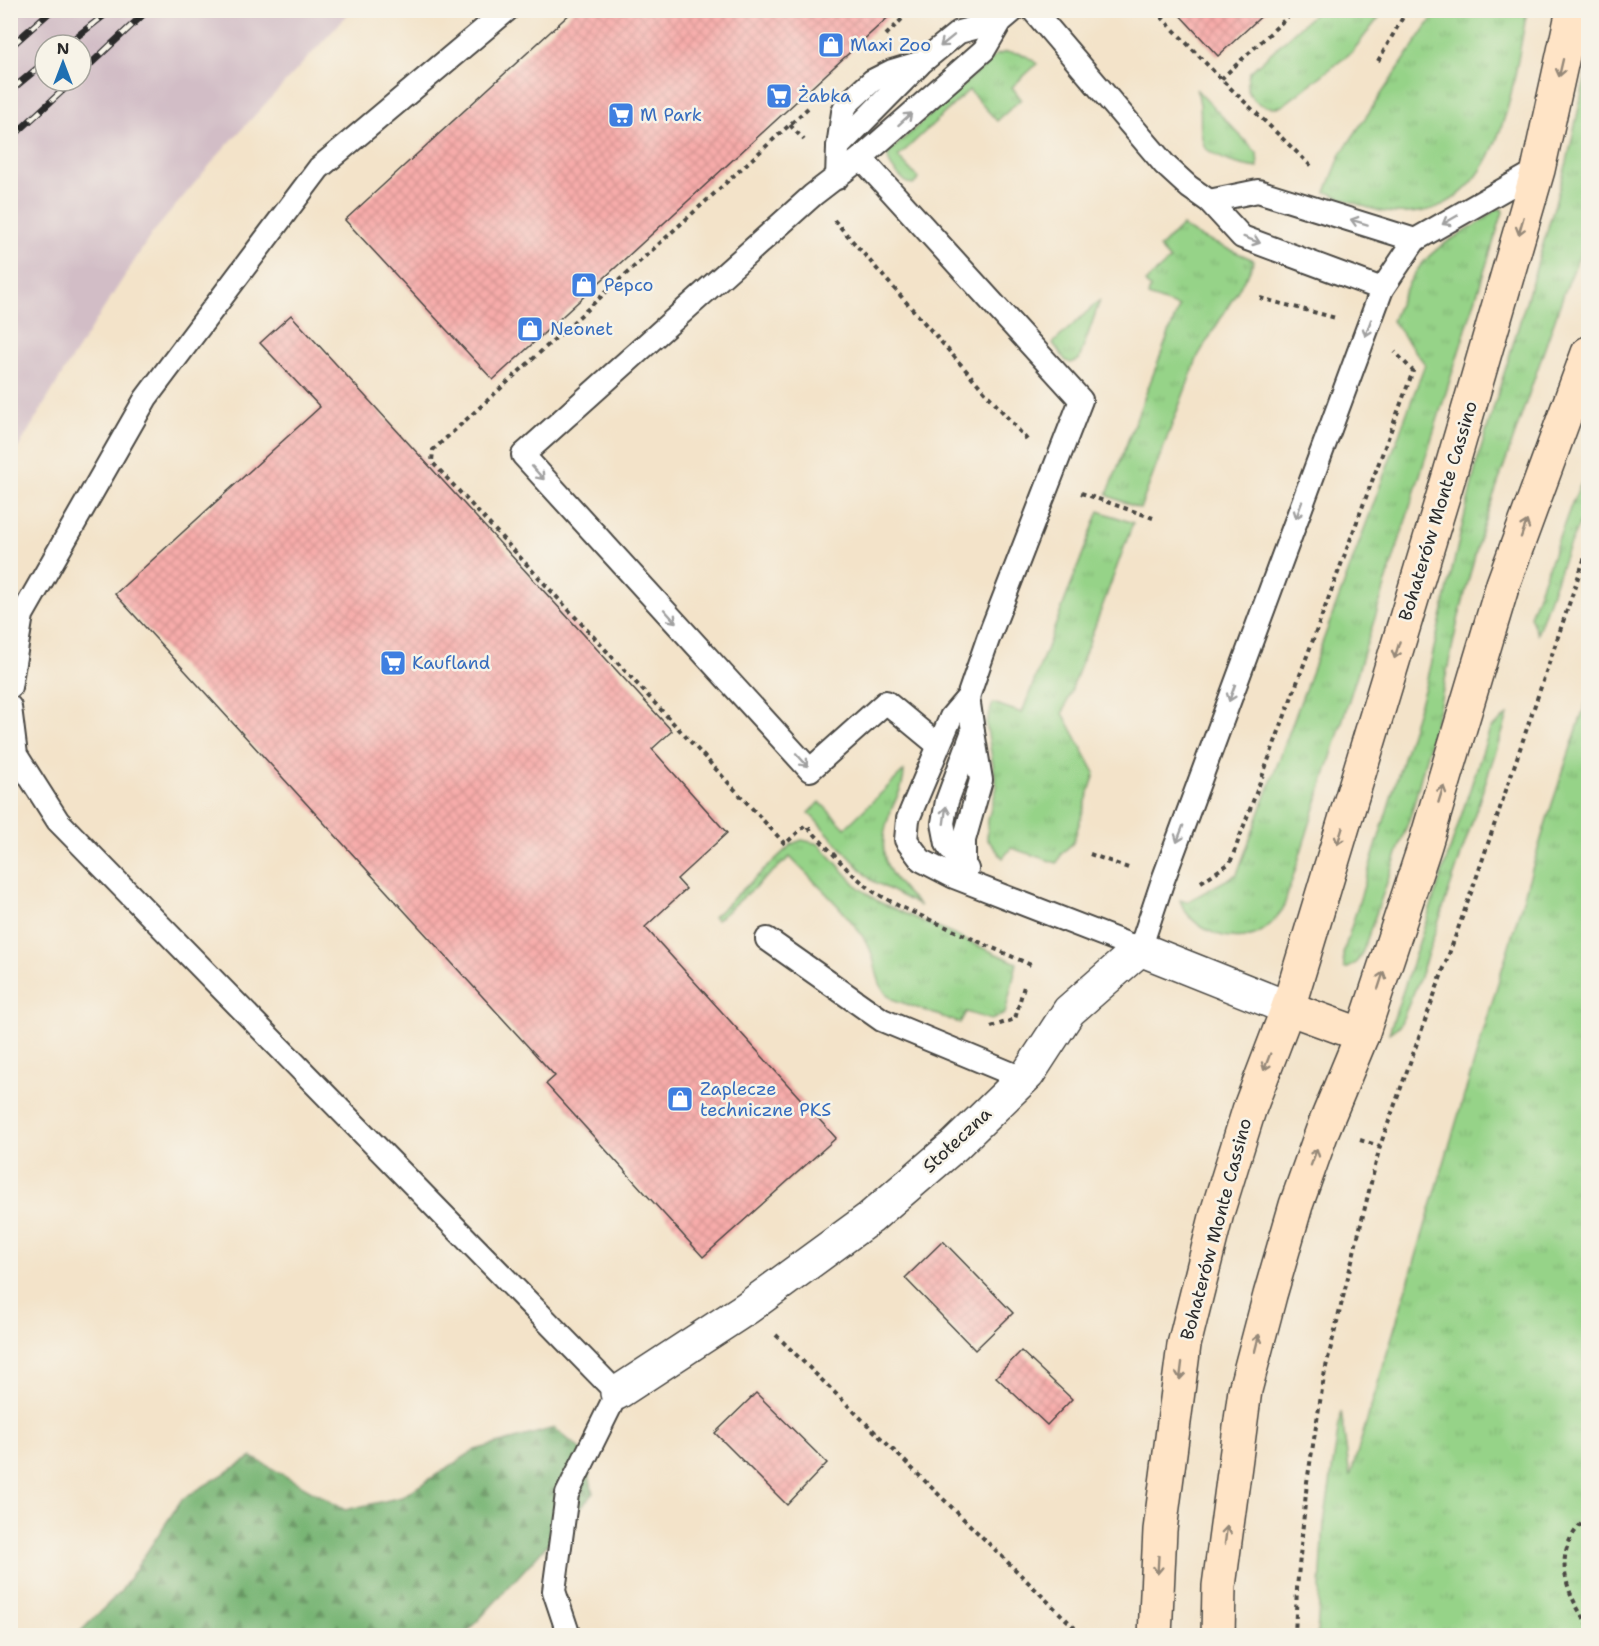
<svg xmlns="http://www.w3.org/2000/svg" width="1599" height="1646" font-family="'Shantell Sans',sans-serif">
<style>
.railway{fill:#d2bdc6;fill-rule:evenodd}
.grass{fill:url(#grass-tufts);stroke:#607f5a;stroke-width:1.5}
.forest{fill:url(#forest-firs);stroke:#527050;stroke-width:1.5}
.building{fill:url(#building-cross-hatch)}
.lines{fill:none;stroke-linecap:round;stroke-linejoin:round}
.lane-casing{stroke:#494743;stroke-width:26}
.street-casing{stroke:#494743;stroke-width:36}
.secondary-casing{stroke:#494743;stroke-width:36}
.path{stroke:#494743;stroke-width:4;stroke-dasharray:4.5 4.5;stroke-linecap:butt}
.lane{stroke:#fff;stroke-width:22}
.street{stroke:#fff;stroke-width:33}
.secondary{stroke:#ffe4c6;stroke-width:33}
.rail-casing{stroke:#2b2b2b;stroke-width:7}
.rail{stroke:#f7f3e8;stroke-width:4.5;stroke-dasharray:14;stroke-linecap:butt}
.oneway{stroke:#a0a0a0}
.oneway2{stroke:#958878}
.labels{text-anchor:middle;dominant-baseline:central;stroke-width:5;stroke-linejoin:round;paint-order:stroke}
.shop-label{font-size:18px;fill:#366cbe;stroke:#f7f3e8;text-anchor:start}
.street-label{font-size:18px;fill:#2b2b2b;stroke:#f7f3e8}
</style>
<defs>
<pattern id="grass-tufts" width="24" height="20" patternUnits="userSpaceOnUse" patternTransform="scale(1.5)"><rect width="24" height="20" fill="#96d388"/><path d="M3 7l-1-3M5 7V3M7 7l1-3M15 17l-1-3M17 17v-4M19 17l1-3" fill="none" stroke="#81b576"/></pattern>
<pattern id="forest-firs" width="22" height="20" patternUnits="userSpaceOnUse" patternTransform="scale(1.5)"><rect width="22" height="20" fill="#78b574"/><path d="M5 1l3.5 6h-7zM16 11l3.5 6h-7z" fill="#63935f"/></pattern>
<pattern id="building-cross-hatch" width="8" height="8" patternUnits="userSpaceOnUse" patternTransform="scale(1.5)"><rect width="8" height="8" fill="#f7acaa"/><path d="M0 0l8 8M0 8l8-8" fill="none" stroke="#d49492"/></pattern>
</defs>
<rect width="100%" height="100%" fill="#f7f3e8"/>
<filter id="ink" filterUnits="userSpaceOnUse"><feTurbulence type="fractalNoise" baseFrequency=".0167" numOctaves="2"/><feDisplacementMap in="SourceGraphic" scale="12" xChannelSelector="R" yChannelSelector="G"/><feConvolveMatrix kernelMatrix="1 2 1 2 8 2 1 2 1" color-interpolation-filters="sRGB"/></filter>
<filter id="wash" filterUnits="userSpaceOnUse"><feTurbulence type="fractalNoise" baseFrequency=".008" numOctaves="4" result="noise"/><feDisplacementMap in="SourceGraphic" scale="24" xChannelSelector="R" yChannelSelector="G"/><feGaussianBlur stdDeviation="1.35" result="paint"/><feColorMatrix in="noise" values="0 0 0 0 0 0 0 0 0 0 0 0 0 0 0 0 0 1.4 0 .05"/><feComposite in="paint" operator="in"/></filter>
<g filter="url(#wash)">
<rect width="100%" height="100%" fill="#f3e3c9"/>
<path class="railway" d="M 11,10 L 351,11 L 220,153 L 151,235 L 67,366 L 11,460 ZM 45,45 L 81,45 L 81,81 L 45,81 Z"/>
<g class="grass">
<path d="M 1317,11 L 1384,11 L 1352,52 L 1282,106 C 1259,111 1240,95 1250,72 Z"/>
<path d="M 1437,11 L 1527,11 C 1512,86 1502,219 1396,213 C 1372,212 1348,200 1326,192 L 1341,154 Z"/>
<path d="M 1006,52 C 1019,52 1027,55 1037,64 L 1012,87 L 1021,99 L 997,121 L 969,90 L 898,157 L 919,179 L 914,184 L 907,183 C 899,175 884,164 889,152 L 996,55 Z"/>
<path d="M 1588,66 L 1588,235 L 1564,293 L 1481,532 L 1459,616 L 1439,708 L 1412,811 L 1363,951 L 1356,963 L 1348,968 L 1344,968 L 1343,954 L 1425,687 L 1477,462 L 1535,272 L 1567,162 Z"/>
<path d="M 1196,89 L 1257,153 L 1258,168 C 1238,165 1222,161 1205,148 C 1196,127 1205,110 1196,89 Z"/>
<path d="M 1496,209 L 1502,209 L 1503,212 L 1283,909 C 1276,918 1270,927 1259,933 C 1231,946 1190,930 1180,900 L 1187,902 L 1237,874 L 1425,364 L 1392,321 C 1406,286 1416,261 1450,240 C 1467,230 1482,223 1496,209 Z"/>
<path d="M 1182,226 L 1198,236 L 1254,260 L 1249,272 L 1198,356 L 1140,509 L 1107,495 L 1179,307 L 1148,296 L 1150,288 L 1145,282 L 1170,260 L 1159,248 Z"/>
<path d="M 1100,300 L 1079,360 L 1071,363 L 1066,361 L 1053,343 Z"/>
<path d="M 1588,469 L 1588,504 L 1566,553 L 1537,634 L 1530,616 L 1572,503 Z"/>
<path d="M 1099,511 L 1133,523 L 1063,713 L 1095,773 L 1073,843 L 1062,853 L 1057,863 L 1011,848 L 1003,858 L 987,839 L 988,819 L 997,787 L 986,723 L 993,703 L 1022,713 Z"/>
<path d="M 1588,696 L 1588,1635 L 1317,1635 L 1324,1524 L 1341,1411 L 1350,1477 L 1547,819 Z"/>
<path d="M 1508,715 L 1419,980 L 1400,1025 L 1389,1033 L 1490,729 Z"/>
<path d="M 904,771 C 904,787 896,797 891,811 C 873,856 888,876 920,906 L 871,880 L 809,813 L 820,802 L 845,828 Z"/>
<path d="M 802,840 L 819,844 L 858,887 L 879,902 L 1017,963 L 1005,1014 L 991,1020 L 966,1012 L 960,1023 L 892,999 C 874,986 878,963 868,945 C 851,915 814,882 790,857 L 717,920 L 713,917 L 792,844 Z"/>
</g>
<path class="forest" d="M 554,1428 L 585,1453 L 593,1494 L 465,1635 L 76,1636 L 121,1591 L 182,1499 L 252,1457 L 345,1510 L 402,1497 L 475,1450 Z"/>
<g id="blocks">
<g class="building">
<path d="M 574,10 L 896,10 L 493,380 L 345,220 Z"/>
<path d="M 1175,10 L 1268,10 L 1218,56 Z"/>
<path d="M 291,315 L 672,731 L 652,749 L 727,833 L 677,879 L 686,889 L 645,927 L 836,1138 L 703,1257 L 546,1084 L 555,1076 L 115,594 L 320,407 L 260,343 Z"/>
<path d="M 943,1241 L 1013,1313 L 975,1350 L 905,1278 Z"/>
<path d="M 1021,1351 L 1072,1399 L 1047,1425 L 996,1377 Z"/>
<path d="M 756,1393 L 827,1463 L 787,1505 L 715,1433 Z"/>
</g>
</g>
</g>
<g filter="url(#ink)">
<use href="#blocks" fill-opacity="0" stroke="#494743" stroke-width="1.5"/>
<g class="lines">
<defs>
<g id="lane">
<path d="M 1033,10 L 1165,165 L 1189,187 L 1209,201 L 1242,237 L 1382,289"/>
<path d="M 838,147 L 919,65"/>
<path d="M 861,158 L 1081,400 L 988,639 L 968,697 L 951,717 L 915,802 L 908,819 L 906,840 L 921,860 L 954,877 L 1140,949 L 1163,880 L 1382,289 L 1415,240 L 1538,170"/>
<path d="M 837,178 L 838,147 L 843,112 L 847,104 L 872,81 L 892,71 L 922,62 L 959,32 L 1001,21"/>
<path d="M 1209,201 L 1258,191 L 1415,240"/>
<path d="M 10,687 L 22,615 L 146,398 L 319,168 L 507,10"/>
<path d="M 10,707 L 16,755 L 58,821 L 617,1393 L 567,1494 L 554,1591 L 569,1636"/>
<path d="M 938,745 L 886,702 L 810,770 L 523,455 L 813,195 L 861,158 L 984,50 L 1001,21 L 1014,10"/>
<path d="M 964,867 L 947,844 L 943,823 L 947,801 L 973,731 L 968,697"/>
<path d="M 967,869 L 964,867 L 964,840 L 981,780 L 973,732"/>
<path d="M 767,939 L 882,1020 L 1022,1078"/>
</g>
<path id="street" d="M 617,1393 L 747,1308 L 870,1218 L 955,1145 L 1028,1074 L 1069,1011 L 1140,949 L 1288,1008"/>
<g id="secondary">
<path d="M 1288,1008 L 1362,1035"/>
<path d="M 1155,1636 L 1160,1530 L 1184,1345 L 1217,1213 L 1249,1110 L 1288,1008 L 1450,473 L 1538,170 L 1573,10"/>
<path d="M 1218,1636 L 1219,1586 L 1245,1390 L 1270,1295 L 1296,1205 L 1323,1129 L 1362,1035 L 1425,845 L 1503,584 L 1588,353"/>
</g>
</defs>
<use href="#lane" class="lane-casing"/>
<use href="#street" class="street-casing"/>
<use href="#secondary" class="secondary-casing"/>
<g class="path">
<path d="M 1155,10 L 1221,79 L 1311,166"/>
<path d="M 886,35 L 911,10"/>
<path d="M 1378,61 L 1407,10"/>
<path d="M 1221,79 L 1295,10"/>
<path d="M 808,108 L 433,450 L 432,462 L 785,844 L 806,825 L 850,872 L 874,892 L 899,906 L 1031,965"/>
<path d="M 790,125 L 804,140"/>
<path d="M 834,220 L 1029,442"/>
<path d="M 1260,298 L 1336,318"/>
<path d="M 1081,493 L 1153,518"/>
<path d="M 1090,854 L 1131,869"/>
<path d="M 1201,882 L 1230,863 L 1413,371 L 1395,352"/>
<path d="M 991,1027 L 1015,1019 L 1024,986"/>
<path d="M 1360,1140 L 1380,1146"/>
<path d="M 776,1335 L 1083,1636"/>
<path d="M 1588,1518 C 1551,1547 1563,1591 1588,1624"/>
<path d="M 1295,1636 L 1297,1588 L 1307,1482 L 1325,1371 L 1380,1146 L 1477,876 L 1588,548"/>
</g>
<use href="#lane" class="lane"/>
<use href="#street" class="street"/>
<use href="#secondary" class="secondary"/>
<defs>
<g id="rail">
<path d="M 66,45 L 111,10"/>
<path d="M 10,47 L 52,10"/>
<path d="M 81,73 L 148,10"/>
<path d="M 10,91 L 45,62"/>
<path d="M 10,139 L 73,81"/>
</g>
</defs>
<use href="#rail" class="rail-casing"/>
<use href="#rail" class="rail"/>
</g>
<defs><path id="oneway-shaft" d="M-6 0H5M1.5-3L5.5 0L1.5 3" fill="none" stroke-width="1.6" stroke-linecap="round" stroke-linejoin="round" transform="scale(1.5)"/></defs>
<g class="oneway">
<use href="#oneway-shaft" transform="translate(947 41) rotate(141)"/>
<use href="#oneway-shaft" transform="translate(905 119) rotate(-42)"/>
<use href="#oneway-shaft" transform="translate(1450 220) rotate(150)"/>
<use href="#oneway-shaft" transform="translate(1359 222) rotate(-163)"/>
<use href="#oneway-shaft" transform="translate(1252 240) rotate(20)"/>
<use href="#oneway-shaft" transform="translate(1368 328) rotate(110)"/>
<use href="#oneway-shaft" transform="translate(538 473) rotate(48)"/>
<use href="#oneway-shaft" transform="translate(1299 510) rotate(110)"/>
<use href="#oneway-shaft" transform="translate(670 616) rotate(48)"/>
<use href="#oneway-shaft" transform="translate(1232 693) rotate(110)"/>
<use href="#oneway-shaft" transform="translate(802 760) rotate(48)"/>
<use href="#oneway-shaft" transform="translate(945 815) rotate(-82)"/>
<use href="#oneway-shaft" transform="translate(1180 834) rotate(111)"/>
</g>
<g class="oneway2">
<use href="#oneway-shaft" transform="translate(1561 68) rotate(103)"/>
<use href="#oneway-shaft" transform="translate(1521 226) rotate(106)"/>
<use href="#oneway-shaft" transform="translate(1524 529) rotate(-70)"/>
<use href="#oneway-shaft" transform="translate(1397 650) rotate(107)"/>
<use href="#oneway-shaft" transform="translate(1441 794) rotate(-73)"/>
<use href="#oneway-shaft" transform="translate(1340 836) rotate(107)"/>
<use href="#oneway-shaft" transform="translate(1381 980) rotate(-72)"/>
<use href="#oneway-shaft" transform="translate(1267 1062) rotate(111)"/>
<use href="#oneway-shaft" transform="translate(1314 1157) rotate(-70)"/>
<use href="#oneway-shaft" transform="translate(1257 1343) rotate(-76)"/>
<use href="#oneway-shaft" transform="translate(1181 1371) rotate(97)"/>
<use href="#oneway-shaft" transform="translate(1226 1535) rotate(-83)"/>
<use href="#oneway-shaft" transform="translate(1158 1565) rotate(93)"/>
</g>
</g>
<defs>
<symbol id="shop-square" viewBox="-11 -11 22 22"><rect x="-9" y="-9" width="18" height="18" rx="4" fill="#3f7fe0" stroke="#f7f3e8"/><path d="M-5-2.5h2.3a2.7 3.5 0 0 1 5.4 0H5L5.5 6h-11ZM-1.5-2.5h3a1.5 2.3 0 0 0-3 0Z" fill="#fff"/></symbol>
<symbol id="supermarket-square" viewBox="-11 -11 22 22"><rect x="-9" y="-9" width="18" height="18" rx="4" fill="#3f7fe0" stroke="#f7f3e8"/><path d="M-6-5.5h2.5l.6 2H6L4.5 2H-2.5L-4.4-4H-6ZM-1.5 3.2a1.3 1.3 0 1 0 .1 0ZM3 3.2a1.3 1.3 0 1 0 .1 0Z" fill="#fff"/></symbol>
</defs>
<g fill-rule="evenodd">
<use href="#shop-square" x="816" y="30" width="30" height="30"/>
<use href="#supermarket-square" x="764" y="81" width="30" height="30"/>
<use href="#supermarket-square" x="606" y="100" width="30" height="30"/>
<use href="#shop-square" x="569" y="270" width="30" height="30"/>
<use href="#shop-square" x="515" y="314" width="30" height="30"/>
<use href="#supermarket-square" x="378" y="648" width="30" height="30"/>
<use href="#shop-square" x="665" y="1084" width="30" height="30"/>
</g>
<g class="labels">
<g class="shop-label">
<text x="850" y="45">Maxi Zoo</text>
<text x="798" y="96">Żabka</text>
<text x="640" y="115">M Park</text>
<text x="604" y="285">Pepco</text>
<text x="550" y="329">Neonet</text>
<text x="412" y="663">Kaufland</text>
<text x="700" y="1089">Zaplecze<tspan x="700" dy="21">techniczne PKS</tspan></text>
</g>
<g class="street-label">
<text transform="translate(1438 511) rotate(-73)">Bohaterów Monte Cassino</text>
<text transform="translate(957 1140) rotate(-43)">Stołeczna</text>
<text transform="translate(1216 1229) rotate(-75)">Bohaterów Monte Cassino</text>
</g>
</g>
<rect width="1599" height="1646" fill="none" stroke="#f7f3e8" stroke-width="36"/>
<g transform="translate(63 63)"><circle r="28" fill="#f7f3e8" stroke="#a5a39c" stroke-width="1.5"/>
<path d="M0-4.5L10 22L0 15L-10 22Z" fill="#1f6fb2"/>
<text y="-9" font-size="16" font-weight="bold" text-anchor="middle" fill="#2b2b2b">N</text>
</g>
</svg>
